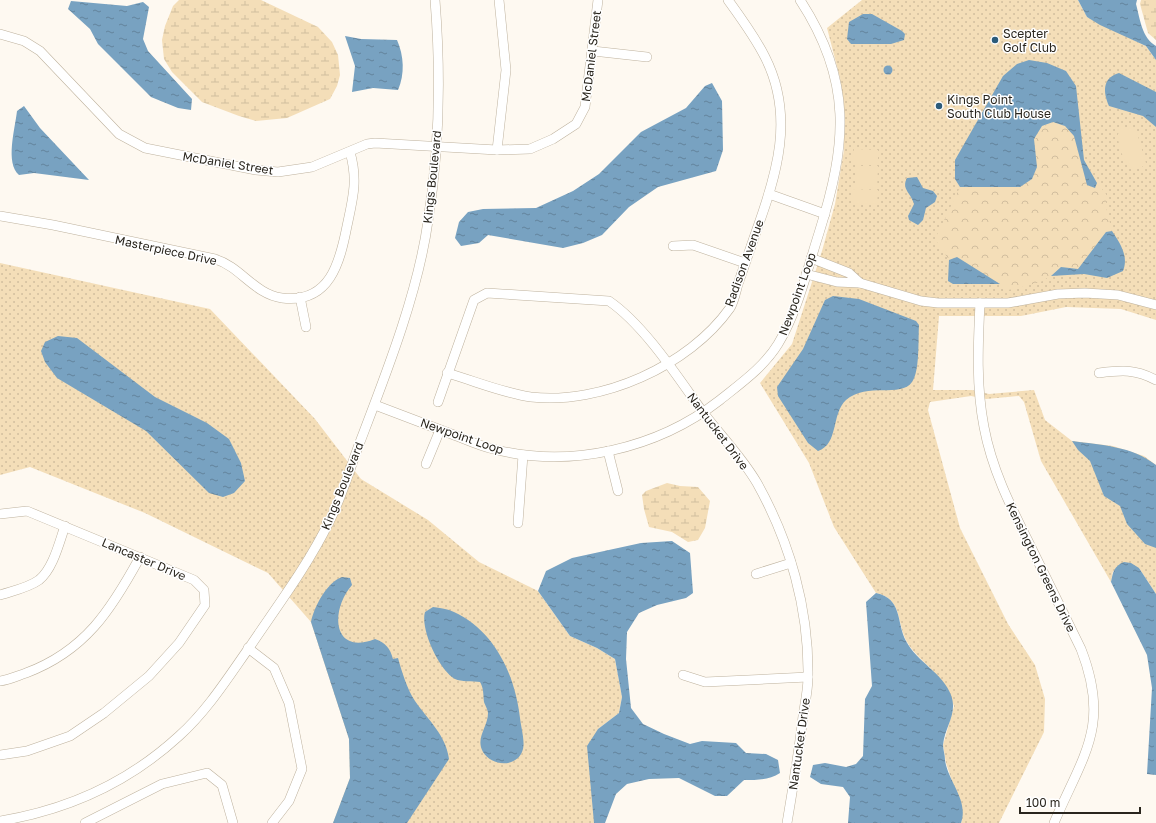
<svg xmlns="http://www.w3.org/2000/svg" width="1156" height="823" font-family="'Golos Text',sans-serif">
<style>
.grass{fill:url(#grass-dots)}
.forest{fill:url(#forest-crowns)}
.wetland{fill:url(#wetland-marsh)}
.park{fill:#f4deb8}
.water{fill:url(#water-ripples)}
.lines{fill:none;stroke-linecap:round;stroke-linejoin:round}
.minor-casing{stroke:#beb29e;stroke-width:10}
.minor{stroke:#fff;stroke-width:9}
.poi-dot{fill:#2c5b7a;stroke:#fff;stroke-width:1.5}
.labels{text-anchor:middle;dominant-baseline:central;stroke-width:3;stroke-linejoin:round;paint-order:stroke}
.poi-label{font-size:12px;fill:#29251d;stroke:#fff;text-anchor:start}
.street-label{font-size:12px;fill:#29251d;stroke:#fff}
</style>
<defs>
<pattern id="grass-dots" width="8" height="8" patternUnits="userSpaceOnUse"><rect width="8" height="8" fill="#f4deb8"/><path d="M2 2h.1M6 6h.1" fill="none" stroke="#d1be9e" stroke-width="1.8" stroke-linecap="round"/></pattern>
<pattern id="forest-crowns" width="20" height="18" patternUnits="userSpaceOnUse"><rect width="20" height="18" fill="#f4deb8"/><path d="M2 6a3 3 0 1 1 6 0M12 15a3 3 0 1 1 6 0" fill="none" stroke="#d1be9e"/></pattern>
<pattern id="wetland-marsh" width="20" height="14" patternUnits="userSpaceOnUse"><rect width="20" height="14" fill="#f4deb8"/><path d="M1 5h8M5 5V1M11 12h8M15 12V8" fill="none" stroke="#d1be9e"/></pattern>
<pattern id="water-ripples" width="26" height="14" patternUnits="userSpaceOnUse"><rect width="26" height="14" fill="#78a2c1"/><path d="M2 4q2-2 4 0t4 0M15 11q2-2 4 0t4 0" fill="none" stroke="#62849c"/></pattern>
</defs>
<rect width="100%" height="100%" fill="#fef9f1"/>
<g class="grass">
<path d="M 862,0 L 1078,0 L 1087,17 L 1146,46 L 1156,60 L 1156,320 L 1121,309 L 1066,307 L 1021,316 L 939,316 L 933,390 L 972,390 L 989,394 L 1034,390 L 1045,420 L 1072,441 L 1113,446 L 1144,456 L 1156,465 L 1156,594 L 1139,568 L 1113,571 L 1111,582 L 1041,461 L 1024,402 L 1019,396 L 986,399 L 971,396 L 930,402 L 928,410 L 960,528 L 1008,624 L 1035,665 L 1045,699 L 1044,732 L 999,823 L 961,823 L 962,820 L 953,784 L 946,763 L 943,745 L 954,706 C 949,696 944,685 937,676 C 928,664 915,656 907,642 C 896,622 903,599 876,593 L 834,527 L 809,463 L 760,383 L 792,344 L 822,251 L 835,204 L 844,150 L 844,118 L 840,78 L 827,28 Z"/>
<path d="M 0,263 L 210,309 L 315,419 L 361,479 L 428,520 L 479,562 L 538,591 L 570,636 L 597,648 L 615,659 L 622,697 L 619,713 L 598,729 L 594,823 L 333,823 L 350,778 L 349,739 L 311,622 L 268,573 L 145,513 L 30,467 L 0,475 Z"/>
</g>
<path class="forest" d="M 1053,122 L 1065,126 L 1074,136 L 1087,185 L 1095,188 L 1097,183 L 1106,194 L 1106,207 L 1112,231 L 1106,232 L 1078,269 L 1061,267 L 1043,281 L 1015,289 L 1007,290 L 957,257 L 949,260 L 935,239 L 960,187 L 1020,187 L 1037,167 C 1035,146 1029,131 1053,122 Z"/>
<g class="wetland">
<path d="M 179,0 L 261,0 L 318,27 L 332,42 L 338,55 L 340,75 L 337,86 L 330,99 L 287,118 L 256,121 L 239,116 L 202,102 L 172,72 L 164,59 L 162,40 L 165,26 L 173,6 Z"/>
<path d="M 1141,0 L 1156,0 L 1156,40 L 1148,33 L 1140,4 Z"/>
<path d="M 667,483 L 680,486 L 698,487 L 710,501 L 705,528 L 698,540 L 688,542 L 672,532 L 649,527 L 644,509 L 642,495 L 646,491 Z"/>
</g>
<g class="park">
<path d="M 1125,128 L 1133,129 L 1137,133 L 1146,163 C 1129,184 1117,146 1118,134 L 1121,129 Z"/>
<path d="M 854,149 L 878,150 L 878,164 L 852,164 Z"/>
<path d="M 855,166 L 878,166 L 877,188 L 855,187 Z"/>
<path d="M 852,189 L 878,190 L 877,204 L 852,203 Z"/>
</g>
<g class="water">
<path d="M 1078,0 L 1137,0 L 1136,4 C 1140,19 1142,38 1156,46 L 1156,60 L 1146,46 L 1100,25 L 1087,17 Z"/>
<path d="M 71,1 L 127,6 L 143,2 L 149,7 L 143,39 L 148,51 L 192,99 L 191,110 L 178,108 L 151,97 L 98,44 L 90,29 L 68,9 Z"/>
<path d="M 863,14 L 872,14 L 902,31 L 905,34 L 904,40 L 891,44 L 851,44 L 847,39 L 849,22 Z"/>
<path d="M 345,36 L 361,39 L 397,40 C 404,56 405,74 398,90 L 373,88 L 352,92 L 355,66 Z"/>
<path d="M 1029,60 L 1047,63 L 1066,71 L 1076,86 L 1084,160 L 1097,183 L 1095,188 L 1087,185 L 1074,136 L 1065,126 L 1053,122 L 1042,126 L 1034,139 L 1037,167 L 1032,179 L 1020,187 L 960,187 L 955,179 L 955,160 L 1003,76 L 1017,64 Z"/>
<circle cx="888" cy="70" r="4.5"/>
<path d="M 1119,73 L 1156,92 L 1156,127 L 1143,116 L 1109,106 C 1103,92 1102,78 1119,73 Z"/>
<path d="M 712,83 L 722,101 L 723,150 L 716,171 L 658,187 L 629,207 L 602,235 L 583,243 L 563,248 L 488,235 L 479,243 L 461,246 L 455,238 L 459,222 L 468,212 L 483,209 L 536,208 L 573,191 L 599,174 L 641,132 L 686,108 L 705,86 Z"/>
<path d="M 24,106 L 40,128 L 89,180 L 34,173 L 19,175 C 5,163 15,129 17,111 Z"/>
<path d="M 917,177 L 923,188 L 933,191 L 937,196 L 935,202 L 926,208 L 923,220 L 918,225 L 909,220 L 908,216 L 914,204 C 911,193 901,189 907,178 Z"/>
<path d="M 1112,231 C 1120,243 1129,256 1123,271 L 1107,278 L 1084,274 L 1051,276 L 1061,267 L 1078,269 L 1106,232 Z"/>
<path d="M 957,257 L 1000,284 L 953,284 L 948,281 L 949,260 Z"/>
<path d="M 833,296 L 859,299 L 916,321 L 919,325 C 918,340 920,371 912,382 C 901,398 867,382 846,400 C 831,414 839,444 818,451 L 808,443 L 778,396 L 777,387 L 803,349 L 825,300 Z"/>
<path d="M 58,336 L 77,338 L 155,397 L 207,423 L 229,439 L 241,463 L 245,481 L 234,493 L 223,497 L 209,493 L 146,431 L 57,378 L 45,362 L 41,351 L 45,342 Z"/>
<path d="M 1072,441 C 1101,445 1132,446 1156,465 L 1156,548 L 1145,544 L 1127,524 L 1120,506 L 1104,496 L 1090,461 L 1078,450 Z"/>
<path d="M 672,541 L 690,553 L 693,593 L 686,598 L 657,605 L 639,613 L 627,632 L 626,659 L 631,708 L 643,724 L 664,734 L 690,744 L 702,741 L 736,743 L 746,753 L 766,754 L 778,760 L 780,773 C 769,780 757,780 744,780 L 727,796 L 715,796 L 679,778 L 649,779 L 627,784 L 616,794 L 605,823 L 594,823 L 587,746 L 598,729 L 619,713 L 622,697 L 615,659 L 597,648 L 570,636 L 538,591 L 546,571 L 572,558 L 641,543 Z"/>
<path d="M 1124,562 L 1131,563 L 1139,568 L 1156,594 L 1156,775 L 1147,774 L 1152,688 L 1147,655 L 1111,582 C 1113,572 1114,566 1124,562 Z"/>
<path d="M 342,577 L 350,578 L 352,585 C 330,610 332,656 375,639 C 386,643 390,648 393,659 L 398,658 C 402,672 407,689 415,701 C 428,720 446,735 449,759 L 407,823 L 333,823 L 350,778 L 349,739 L 311,622 C 314,607 327,582 342,577 Z"/>
<path d="M 876,593 C 903,599 896,622 906,641 C 917,662 943,673 951,695 C 958,714 945,726 943,745 C 943,749 945,755 945,760 C 948,782 969,800 961,823 L 848,823 L 850,797 L 843,787 L 821,784 L 810,777 L 813,765 L 825,763 L 846,767 L 856,764 L 863,756 L 865,699 L 872,686 L 866,602 Z"/>
<path d="M 433,607 C 440,608 448,609 454,612 C 495,631 515,675 520,718 C 521,727 525,741 523,749 C 518,768 492,767 483,752 C 475,738 488,727 488,713 C 488,710 485,705 484,702 C 483,694 484,689 480,682 C 473,681 461,682 455,679 C 439,670 420,629 425,612 Z"/>
</g>
<g class="lines">
<defs>
<g id="minor">
<path d="M 0,34 L 24,41 L 40,51 L 119,134 L 145,148 L 256,170 L 278,172 L 312,167 L 367,144 L 375,143 L 497,150 L 530,149 L 553,139 L 576,124 L 585,107 L 598,0"/>
<path d="M 593,51 L 647,57"/>
<path d="M 497,150 L 506,70 L 499,0"/>
<path d="M 769,194 L 825,214"/>
<path d="M 0,216 L 53,225 L 215,259 C 241,267 254,294 282,298 C 330,304 340,262 347,226 C 353,198 358,180 350,152"/>
<path d="M 673,246 L 693,245 L 745,263"/>
<path d="M 811,258 L 849,273 L 860,283"/>
<path d="M 806,274 L 837,282 L 860,283 L 921,301 L 938,303 L 1008,303 L 1058,294 L 1085,293 L 1118,295 L 1156,305"/>
<path d="M 300,297 L 306,327"/>
<path d="M 980,303 C 978,345 976,386 984,427 C 992,470 1011,507 1030,545 C 1047,580 1064,614 1081,649 C 1111,726 1083,755 1054,823"/>
<path d="M 447,373 C 475,381 503,393 531,397 C 601,405 689,366 730,308 C 734,302 736,291 738,284 C 744,267 750,249 756,232 C 777,174 795,116 765,57 C 755,37 741,18 728,0"/>
<path d="M 1099,373 C 1122,370 1135,369 1156,380"/>
<path d="M 438,402 L 474,300 L 487,293 L 609,301 C 644,325 677,376 702,411 C 720,435 742,457 757,483 C 790,542 809,609 808,677 C 808,690 805,703 803,716 C 799,752 793,787 787,823"/>
<path d="M 375,405 C 401,415 428,425 454,435 C 467,440 480,446 493,449 C 570,469 657,449 720,400 C 741,383 764,367 778,344 C 798,311 807,270 819,233 C 847,144 853,81 800,0"/>
<path d="M 608,451 L 618,491"/>
<path d="M 426,464 L 440,430"/>
<path d="M 0,514 L 27,511 L 194,580 L 204,590 L 205,605 L 179,643 L 149,676 L 104,713 L 70,736 L 27,751 L 0,755"/>
<path d="M 518,523 L 523,455"/>
<path d="M 756,574 L 791,563"/>
<path d="M 0,595 C 12,591 28,588 39,580 C 53,569 59,543 65,526"/>
<path d="M 248,648 L 274,668 L 289,703 L 302,769 L 289,801 L 272,823"/>
<path d="M 683,675 L 705,682 L 808,677"/>
<path d="M 0,681 C 9,680 17,676 26,673 C 85,651 111,610 140,557"/>
<path d="M 0,821 C 67,810 129,782 179,736 C 208,710 229,676 251,645 C 278,605 308,565 329,522 C 342,497 350,468 360,442 C 386,374 418,293 428,221 C 440,146 441,75 435,0"/>
<path d="M 85,823 L 162,784 L 207,773 L 222,785 L 233,823"/>
</g>
</defs>
<use href="#minor" class="minor-casing"/>
<use href="#minor" class="minor"/>
</g>
<g class="poi-dot">
<circle cx="995" cy="40" r="4"/>
<circle cx="939" cy="106" r="4"/>
</g>
<g class="labels">
<g class="poi-label">
<text x="1003" y="33">Scepter<tspan x="1003" dy="14">Golf Club</tspan></text>
<text x="947" y="99">Kings Point<tspan x="947" dy="14">South Club House</tspan></text>
</g>
<g class="street-label">
<text transform="translate(591 56) rotate(-83)">McDaniel Street</text>
<text transform="translate(228 163) rotate(9)">McDaniel Street</text>
<text transform="translate(432 177) rotate(-84)">Kings Boulevard</text>
<text transform="translate(166 250) rotate(12)">Masterpiece Drive</text>
<text transform="translate(744 263) rotate(-70)">Radison Avenue</text>
<text transform="translate(797 294) rotate(-70)">Newpoint Loop</text>
<text transform="translate(718 431) rotate(53)">Nantucket Drive</text>
<text transform="translate(462 436) rotate(19)">Newpoint Loop</text>
<text transform="translate(342 486) rotate(-68)">Kings Boulevard</text>
<text transform="translate(144 559) rotate(23)">Lancaster Drive</text>
<text transform="translate(1041 567) rotate(64)">Kensington Greens Drive</text>
<text transform="translate(799 744) rotate(-82)">Nantucket Drive</text>
</g>
</g>
<path d="M1020 807v6h120v-6" fill="none" stroke="#29251d" stroke-width="2"/>
<text x="1026" y="807" font-size="12" fill="#29251d" stroke="#ffffff" stroke-width="3" paint-order="stroke">100 m</text>
</svg>
